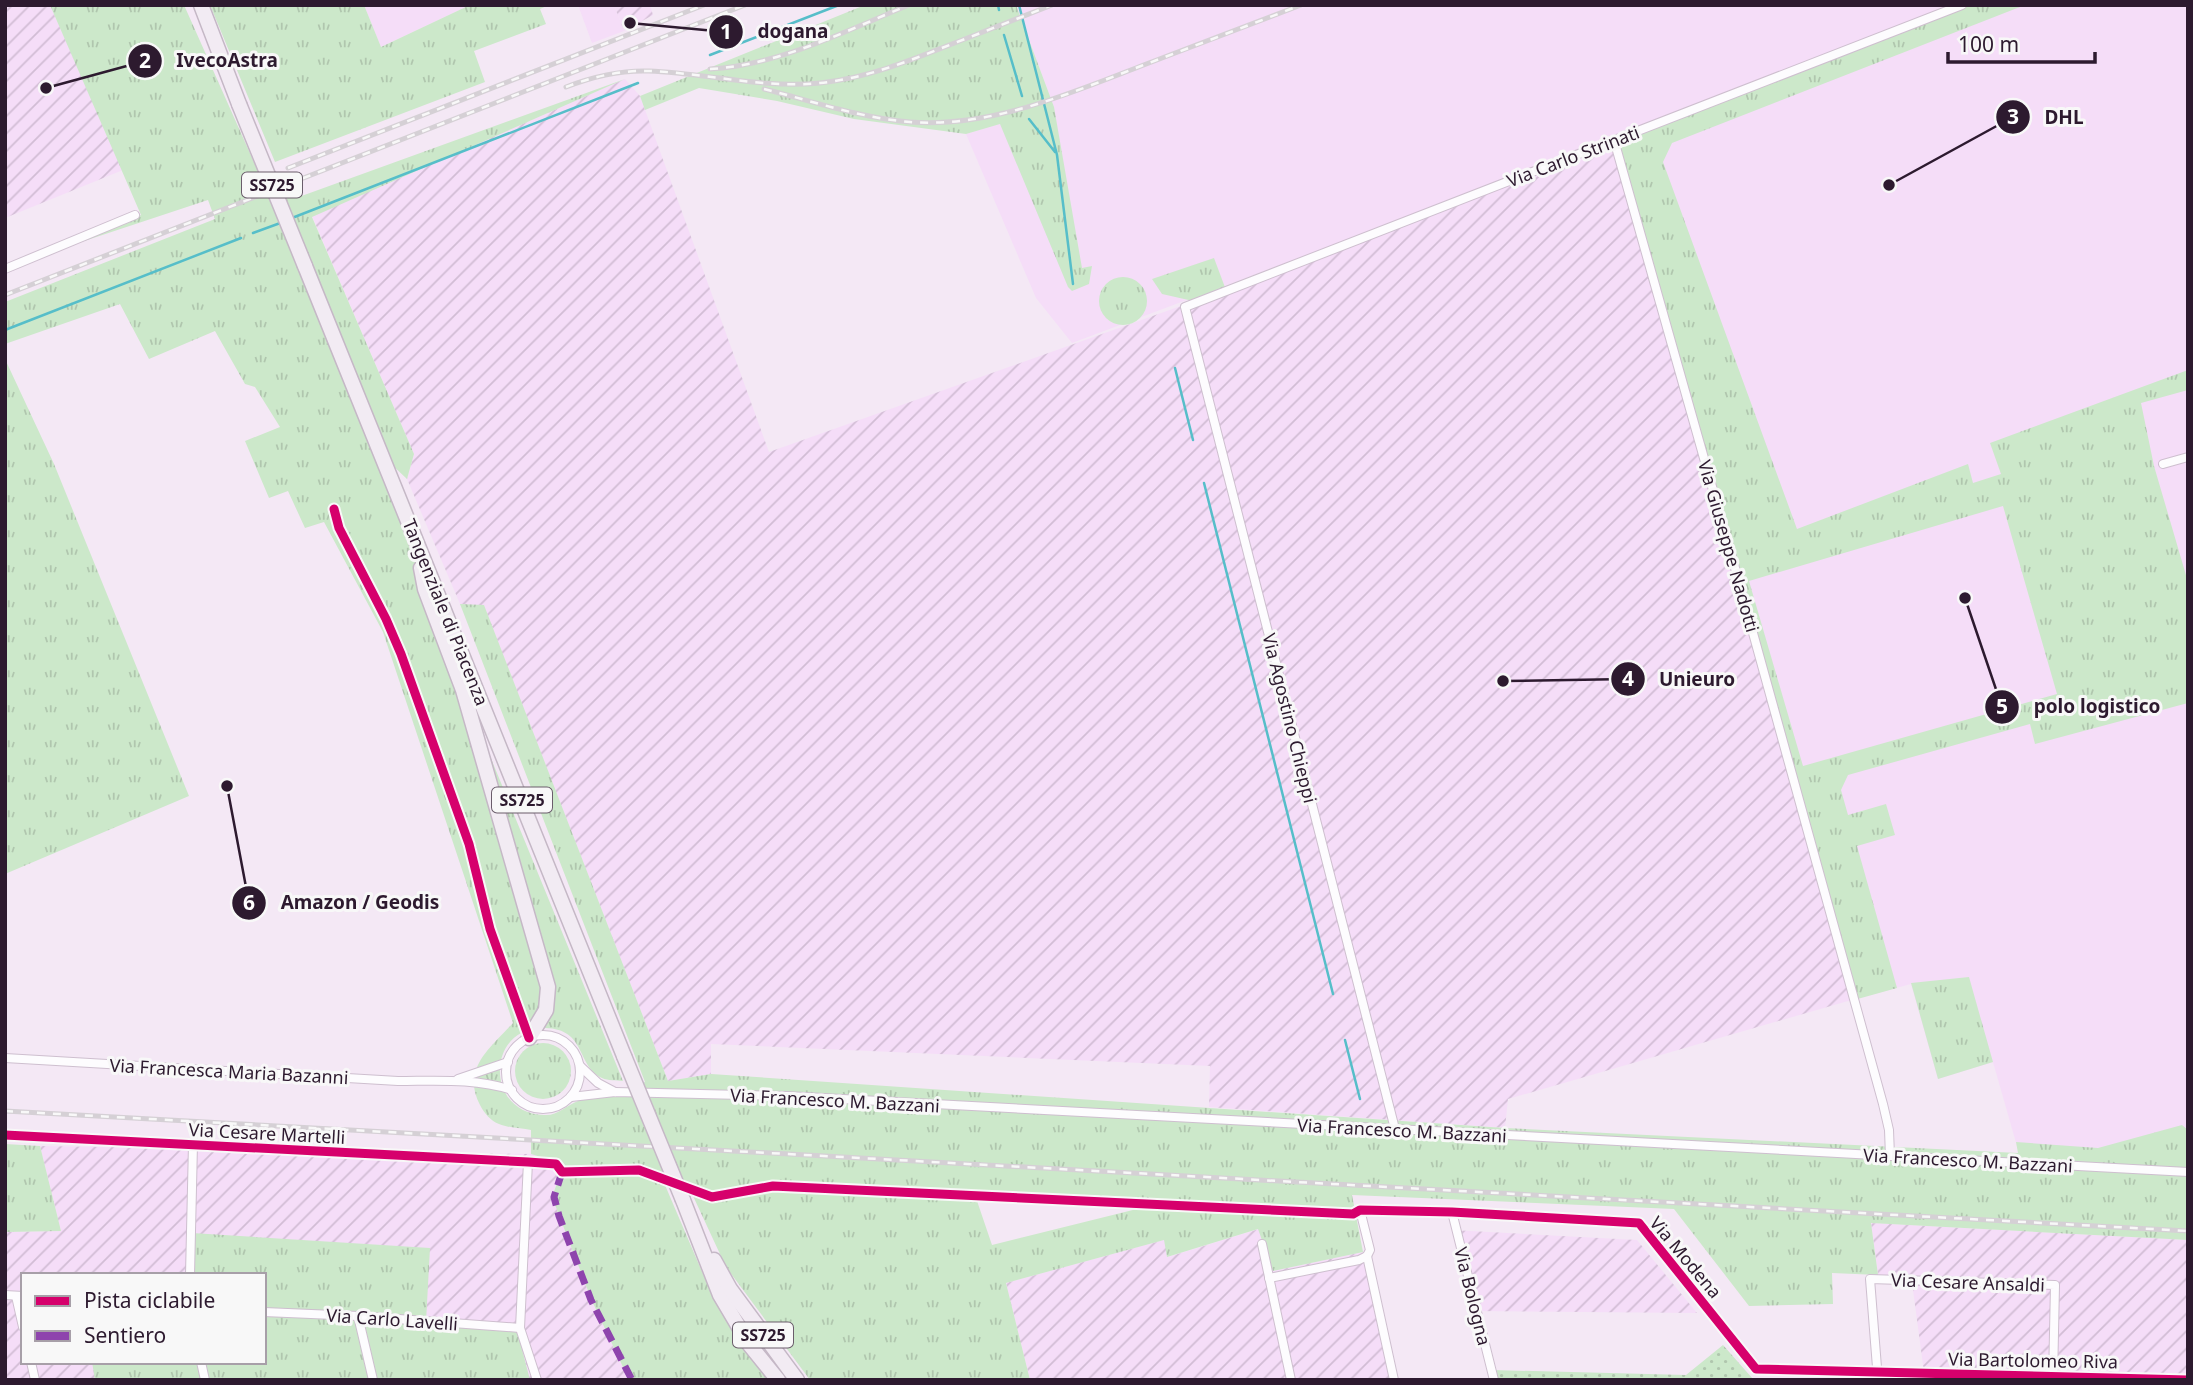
<svg xmlns="http://www.w3.org/2000/svg" width="2193" height="1385" font-family="'Noto Sans',sans-serif">
<style>
.built{fill:#f5ddf8}
.industrial{fill:url(#industrial-furrows);fill-rule:evenodd}
.grass{fill:url(#grass-tufts);fill-rule:evenodd}
.park{fill:url(#park-dots)}
.lines{fill:none;stroke-linecap:round;stroke-linejoin:round}
.stream{stroke:#56bec9;stroke-width:2.5}
.street-casing{stroke:#cebfcf;stroke-width:10}
.highway-casing{stroke:#c5b8c6;stroke-width:17}
.street{stroke:#fdfcfe;stroke-width:8}
.highway{stroke:#f2ebf3;stroke-width:14}
.rail-casing{stroke:#d5d0d5;stroke-width:5}
.rail{stroke:#f8f8f8;stroke-width:2.5;stroke-dasharray:8;stroke-linecap:butt}
.highway-bridge-casing{stroke:#c5b8c6;stroke-width:17;stroke-linecap:butt}
.highway-bridge{stroke:#f2ebf3;stroke-width:14}
.quiet{stroke:#8e44ad;stroke-width:7;stroke-dasharray:14 7;stroke-linecap:butt}
.cycleway-casing{stroke:#f8f8f8;stroke-width:13}
.cycleway{stroke:#d6006c;stroke-width:9}
.labels{text-anchor:middle;dominant-baseline:central;stroke-width:6;stroke-linejoin:round;paint-order:stroke}
.shield{fill:#f8f8f8;stroke:#6a5d6b;stroke-width:2}
.shield-label{font-size:16px;font-weight:bold;fill:#2d1a2f}
.street-label{font-size:18px;fill:#2d1a2f;stroke:#f8f8f8}
.leader{fill:none;stroke:#2d1a2f;stroke-width:2.5}
.callout-dot{fill:#2d1a2f;stroke:#f8f8f8;stroke-width:2.5}
.mark-label{font-size:21px;text-anchor:middle;font-weight:bold;fill:#fff}
.callout-label{font-size:19px;text-anchor:middle;font-weight:bold;fill:#2d1a2f;stroke:#f8f8f8;stroke-width:6;stroke-linejoin:round;paint-order:stroke}
</style>
<defs>
<pattern id="industrial-furrows" width="10" height="10" patternUnits="userSpaceOnUse" patternTransform="scale(1.75)"><rect width="10" height="10" fill="#f5ddf8"/><path d="M-1 1l2-2M0 10L10 0M9 11l2-2" fill="none" stroke="#d2bdd5"/></pattern>
<pattern id="grass-tufts" width="24" height="20" patternUnits="userSpaceOnUse" patternTransform="scale(1.75)"><rect width="24" height="20" fill="#cce8ca"/><path d="M3 7l-1-3M5 7V3M7 7l1-3M15 17l-1-3M17 17v-4M19 17l1-3" fill="none" stroke="#b0c6ae"/></pattern>
<pattern id="park-dots" width="8" height="8" patternUnits="userSpaceOnUse" patternTransform="scale(1.75)"><rect width="8" height="8" fill="#cce8ca"/><path d="M2 2h.1M6 6h.1" fill="none" stroke="#b0c6ae" stroke-width="1.8" stroke-linecap="round"/></pattern>
</defs>
<rect width="100%" height="100%" fill="#f4e8f5"/>
<g class="built">
<path d="M 364,5 L 470,5 L 381,47 Z"/>
<path d="M 578,5 L 614,5 L 624,31 L 592,43 Z"/>
<path d="M 1016,5 L 2188,5 L 2188,1161 L 2019,1153 L 1993,1062 L 1938,1079 L 1911,984 L 1855,999 L 1613,140 L 1072,343 L 1036,298 L 966,134 L 1054,107 Z"/>
</g>
<g class="industrial">
<path d="M 5,5 L 50,5 L 123,170 L 5,218 Z"/>
<path d="M 614,5 L 650,5 L 653,15 L 624,31 Z"/>
<path d="M 625,79 L 640,96 L 769,452 L 1226,290 L 1613,139 L 1855,999 L 1508,1099 L 1505,1128 L 1209,1107 L 1210,1066 L 711,1044 L 711,1074 L 668,1081 L 484,606 L 460,604 L 407,479 L 414,454 L 312,216 Z"/>
<path d="M 40,1146 L 531,1154 L 564,1164 L 552,1197 L 592,1301 L 629,1380 L 5,1380 L 5,1232 L 61,1231 ZM 23,1275 L 264,1275 L 264,1362 L 23,1362 Z"/>
<path d="M 1871,1223 L 2188,1240 L 2188,1380 L 1925,1380 L 1911,1275 L 1878,1275 Z"/>
<path d="M 1259,1229 L 1273,1271 L 1363,1252 L 1393,1380 L 1030,1380 L 1006,1283 L 1164,1240 L 1168,1257 Z"/>
<path d="M 1452,1230 L 1637,1240 L 1697,1313 L 1472,1311 Z"/>
</g>
<g class="grass">
<path d="M 50,5 L 184,5 L 257,169 L 296,198 L 625,79 L 312,217 L 414,454 L 407,479 L 372,446 L 490,756 L 623,1081 C 616,1080 608,1081 602,1078 C 576,1066 587,1029 545,1028 C 485,1026 485,1114 544,1115 C 558,1116 565,1106 578,1101 C 600,1093 624,1090 645,1082 L 460,604 L 484,605 L 668,1081 L 711,1074 L 1505,1128 L 2018,1153 L 2016,1142 L 2098,1148 L 2182,1125 L 2188,1130 L 2188,1240 L 1871,1223 L 1878,1275 L 1832,1273 L 1833,1304 L 1749,1306 L 1674,1209 L 1352,1195 L 1363,1252 L 1273,1271 L 1258,1229 L 1167,1257 L 1164,1240 L 1006,1283 L 1030,1380 L 810,1380 L 726,1267 L 687,1183 L 662,1178 L 712,1295 L 768,1380 L 629,1380 L 592,1301 L 552,1197 L 564,1164 L 531,1154 L 531,1130 C 521,1128 509,1128 499,1124 C 491,1121 484,1113 480,1105 C 461,1069 490,1048 513,1023 L 383,632 L 324,522 L 305,528 L 288,491 L 269,498 L 245,441 L 280,427 L 255,387 L 245,384 L 215,331 L 149,359 L 120,304 L 5,344 L 5,302 L 215,219 L 208,200 L 48,253 L 141,215 ZM 975,1195 L 1152,1205 L 1153,1205 L 992,1245 Z"/>
<path d="M 210,5 L 364,5 L 381,47 L 470,5 L 549,5 L 540,9 L 546,24 L 474,51 L 485,82 L 275,162 Z"/>
<path d="M 865,5 L 1016,5 L 1054,107 L 1082,268 L 1092,266 L 1089,284 L 1072,291 L 1068,287 L 1000,124 L 966,134 L 854,119 L 777,101 L 699,88 L 645,110 L 640,96 Z"/>
<path d="M 1963,5 L 2025,5 L 1672,143 L 1663,162 L 1797,529 L 1968,464 L 1973,483 L 2001,474 L 1990,443 L 2188,370 L 2188,390 L 2141,403 L 2154,466 L 2188,582 L 2188,703 L 2035,744 L 2030,724 L 1848,775 L 1841,790 L 1848,815 L 1886,804 L 1895,835 L 1857,846 L 1897,988 L 1854,1000 L 1613,139 ZM 2003,506 L 2057,694 L 1803,766 L 1749,581 Z"/>
<path d="M 1214,258 L 1226,290 L 1193,301 L 1162,294 L 1152,279 Z"/>
<circle cx="1123" cy="301" r="24"/>
<path d="M 5,359 L 54,464 L 189,796 L 5,874 Z"/>
<path d="M 1969,977 L 1993,1062 L 1938,1079 L 1911,983 Z"/>
<circle cx="543" cy="1071" r="28"/>
<path d="M 5,1144 L 40,1146 L 61,1231 L 5,1232 Z"/>
<path d="M 192,1233 L 430,1248 L 426,1322 L 516,1326 L 530,1380 L 95,1380 L 92,1362 L 264,1362 L 264,1275 L 192,1275 Z"/>
</g>
<path class="park" d="M 1723,1345 L 1753,1379 L 1757,1380 L 1495,1380 L 1492,1370 L 1686,1375 Z"/>
<g class="lines">
<g class="stream">
<path d="M 998,5 L 999,10"/>
<path d="M 1019,5 L 1057,155 L 1073,284"/>
<path d="M 1004,35 L 1022,96"/>
<path d="M 710,55 L 839,5"/>
<path d="M 1029,119 L 1055,152"/>
<path d="M 292,218 L 638,83"/>
<path d="M 253,233 L 283,222"/>
<path d="M 5,330 L 241,238"/>
<path d="M 1175,368 L 1193,440"/>
<path d="M 1204,483 L 1333,994"/>
<path d="M 1345,1040 L 1360,1099"/>
</g>
<defs>
<g id="street">
<path d="M 1614,140 L 1737,575 L 1883,1104 L 1889,1130 L 1890,1156"/>
<path d="M 5,269 L 135,215"/>
<path d="M 2163,464 L 2188,457"/>
<circle cx="543" cy="1072" r="37"/>
<path d="M 5,1058 L 398,1081 C 436,1081 475,1078 512,1090"/>
<path d="M 580,1066 L 598,1083 L 615,1092"/>
<path d="M 458,1079 L 508,1062"/>
<path d="M 571,1097 L 615,1092 L 787,1096 L 2188,1172"/>
<path d="M 1395,1129 L 1185,307 L 1962,5"/>
<path d="M 5,1135 L 528,1162 L 520,1328 L 537,1380"/>
<path d="M 1452,1212 L 1494,1380"/>
<path d="M 1262,1244 L 1291,1380"/>
<path d="M 1367,1256 L 1394,1380"/>
<path d="M 190,1275 L 193,1144"/>
<path d="M 1269,1278 L 1359,1260 L 1367,1256 L 1370,1250 L 1360,1210 L 1452,1212 L 1639,1223 L 1756,1369 L 2188,1380"/>
<path d="M 5,1295 L 23,1296"/>
<path d="M 16,1296 L 23,1327"/>
<path d="M 264,1312 L 358,1316 L 520,1328"/>
<path d="M 358,1316 L 373,1380"/>
<path d="M 31,1362 L 35,1380"/>
<path d="M 201,1362 L 205,1380"/>
<path d="M 1878,1380 L 1870,1279 L 2055,1285 L 2053,1380"/>
</g>
<g id="highway">
<path d="M 201,5 L 239,104"/>
<path d="M 305,266 L 624,1056"/>
<path d="M 421,568 L 425,589 L 463,690 L 548,987 L 546,1010 L 529,1038"/>
<path d="M 683,1200 L 720,1295 L 749,1344 L 778,1380"/>
<path d="M 714,1260 L 730,1289 L 797,1380"/>
</g>
</defs>
<use href="#street" class="street-casing"/>
<use href="#highway" class="highway-casing"/>
<use href="#street" class="street"/>
<use href="#highway" class="highway"/>
<defs>
<g id="rail">
<path d="M 710,69 C 780,65 845,31 909,5"/>
<path d="M 566,87 C 591,77 622,70 649,71 C 706,73 763,89 820,83 C 867,78 909,61 952,44 C 986,31 1019,18 1052,5"/>
<path d="M 764,89 C 812,101 861,118 910,122 C 990,128 1068,94 1141,66 C 1194,46 1247,26 1301,5"/>
<path d="M 288,168 L 704,5"/>
<path d="M 5,295 L 745,5"/>
<path d="M 5,1111 L 2188,1231"/>
</g>
</defs>
<use href="#rail" class="rail-casing"/>
<use href="#rail" class="rail"/>
<defs>
<g id="highway-bridge">
<path d="M 239,104 L 305,266"/>
<path d="M 624,1056 L 683,1200"/>
</g>
</defs>
<use href="#highway-bridge" class="highway-bridge-casing"/>
<use href="#highway-bridge" class="highway-bridge"/>
<path class="quiet" d="M 562,1172 L 554,1197 L 559,1216 L 591,1300 L 632,1380"/>
<defs>
<g id="cycleway">
<path d="M 334,509 L 339,528 L 386,619 L 401,654 L 469,844 L 490,929 L 529,1038"/>
<path d="M 5,1135 L 528,1162 L 556,1164 L 562,1172 L 639,1170 L 712,1197 L 773,1186 L 1353,1214 L 1360,1210 L 1452,1212 L 1639,1223 L 1756,1369 L 2188,1380"/>
</g>
</defs>
<use href="#cycleway" class="cycleway-casing"/>
<use href="#cycleway" class="cycleway"/>
</g>
<g class="labels">
<g class="shield">
<rect x="242" y="172.5" width="60" height="25" rx="5"/>
<rect x="492" y="787.5" width="60" height="25" rx="5"/>
<rect x="733" y="1322.5" width="60" height="25" rx="5"/>
</g>
<g class="shield-label">
<text x="272" y="185">SS725</text>
<text x="522" y="800">SS725</text>
<text x="763" y="1335">SS725</text>
</g>
<g class="street-label">
<text transform="translate(1573 156) rotate(-21)">Via Carlo Strinati</text>
<text transform="translate(1729 546) rotate(74)">Via Giuseppe Nadotti</text>
<text transform="translate(446 612) rotate(68)">Tangenziale di Piacenza</text>
<text transform="translate(1290 718) rotate(76)">Via Agostino Chieppi</text>
<text transform="translate(229 1071) rotate(3)">Via Francesca Maria Bazanni</text>
<text transform="translate(835 1100) rotate(3)">Via Francesco M. Bazzani</text>
<text transform="translate(1402 1130) rotate(3)">Via Francesco M. Bazzani</text>
<text transform="translate(267 1133) rotate(3)">Via Cesare Martelli</text>
<text transform="translate(1968 1160) rotate(3)">Via Francesco M. Bazzani</text>
<text transform="translate(1686 1257) rotate(50)">Via Modena</text>
<text transform="translate(1968 1282) rotate(2)">Via Cesare Ansaldi</text>
<text transform="translate(1473 1296) rotate(76)">Via Bologna</text>
<text transform="translate(392 1319) rotate(4)">Via Carlo Lavelli</text>
<text transform="translate(2033 1360) rotate(1)">Via Bartolomeo Riva</text>
</g>
</g>
<path class="leader" d="M630 23L726 32M46 88L145 61M1889 185L2013 117M1503 681L1628 679M1965 598L2002 707M227 786L249 903"/>
<g class="callout-dot">
<circle cx="630" cy="23" r="7"/>
<circle cx="46" cy="88" r="7"/>
<circle cx="1889" cy="185" r="7"/>
<circle cx="1503" cy="681" r="7"/>
<circle cx="1965" cy="598" r="7"/>
<circle cx="227" cy="786" r="7"/>
<circle cx="726" cy="32" r="18"/>
<circle cx="145" cy="61" r="18"/>
<circle cx="2013" cy="117" r="18"/>
<circle cx="1628" cy="679" r="18"/>
<circle cx="2002" cy="707" r="18"/>
<circle cx="249" cy="903" r="18"/>
</g>
<g class="mark-label">
<text x="726" y="39">1</text>
<text x="145" y="68">2</text>
<text x="2013" y="124">3</text>
<text x="1628" y="686">4</text>
<text x="2002" y="714">5</text>
<text x="249" y="910">6</text>
</g>
<g class="callout-label">
<text x="793" y="38">dogana</text>
<text x="227" y="67">IvecoAstra</text>
<text x="2064" y="124">DHL</text>
<text x="1697" y="686">Unieuro</text>
<text x="2097" y="713">polo logistico</text>
<text x="360" y="909">Amazon / Geodis</text>
</g>
<rect width="2193" height="1385" fill="none" stroke="#2d1a2f" stroke-width="14"/>
<rect x="21" y="1273" width="245" height="91" fill="#f8f8f8" stroke="#a79fa8" stroke-width="2"/>
<rect x="35" y="1296" width="35" height="10" fill="#d6006c" stroke="#a79fa8" stroke-width="2"/>
<text x="84" y="1308" font-size="21" fill="#2d1a2f">Pista ciclabile</text>
<rect x="35" y="1331" width="35" height="10" fill="#8e44ad" stroke="#a79fa8" stroke-width="2"/>
<text x="84" y="1343" font-size="21" fill="#2d1a2f">Sentiero</text>
<path d="M1948 52v10h147v-10" fill="none" stroke="#2d1a2f" stroke-width="3.5"/>
<text x="1958" y="52" font-size="21" fill="#2d1a2f" stroke="#f8f8f8" stroke-width="5" paint-order="stroke">100 m</text>
</svg>
